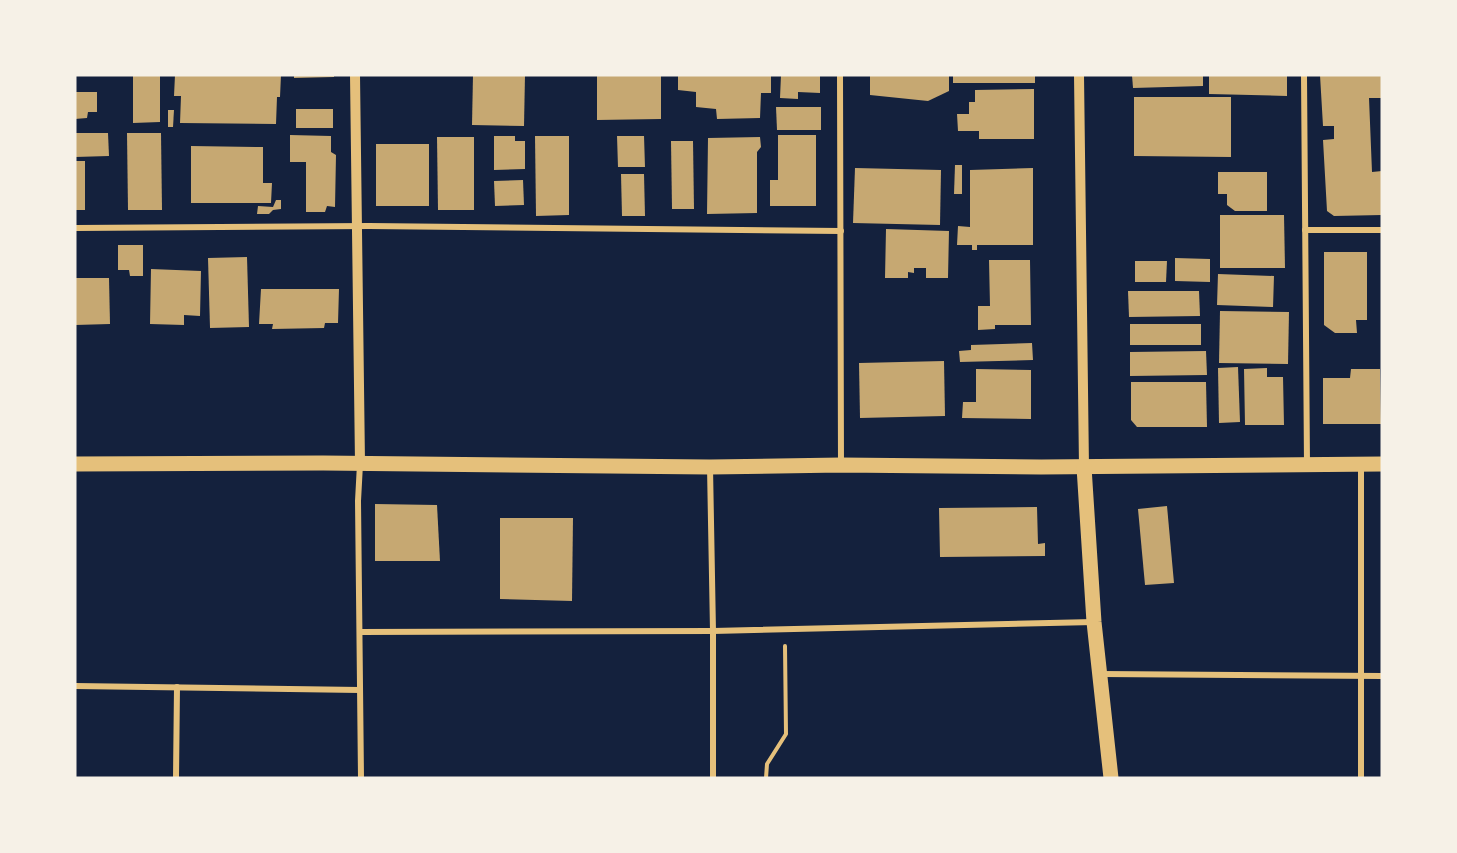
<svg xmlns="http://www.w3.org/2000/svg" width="1457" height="853" font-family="'DM Sans',sans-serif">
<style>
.building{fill:#c6a872}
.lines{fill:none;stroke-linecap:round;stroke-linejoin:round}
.path{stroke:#e5c07b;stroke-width:4}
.minor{stroke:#e5c07b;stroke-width:6}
.tertiary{stroke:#e5c07b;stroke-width:10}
.primary{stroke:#e5c07b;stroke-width:15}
</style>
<rect width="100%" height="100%" fill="#14213d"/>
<g class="building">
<path d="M 175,75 L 281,75 L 280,97 L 277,97 L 276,124 L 180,123 L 181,96 L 174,96 Z"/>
<path d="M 294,75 L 334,75 L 334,77 L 294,78 Z"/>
<path d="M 473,75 L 525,75 L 524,126 L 472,125 Z"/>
<path d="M 597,75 L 661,75 L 661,119 L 597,120 Z"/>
<path d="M 678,75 L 771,75 L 771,93 L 761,93 L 760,118 L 717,119 L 716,109 L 696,107 L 696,92 L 678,90 Z"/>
<path d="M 781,75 L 820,75 L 820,93 L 798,92 L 798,99 L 780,98 Z"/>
<path d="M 870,75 L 949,75 L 949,91 L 928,101 L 870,95 Z"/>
<rect x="953" y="75" width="82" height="8"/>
<path d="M 1132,75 L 1203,75 L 1203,86 L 1133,88 Z"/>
<path d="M 1209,75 L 1287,75 L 1287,96 L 1209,94 Z"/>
<path d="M 1320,75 L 1382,75 L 1382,98 L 1369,98 L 1372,172 L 1382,171 L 1382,215 L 1334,216 L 1327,211 L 1323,140 L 1334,139 L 1334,126 L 1323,126 Z"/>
<path d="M 133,76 L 160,76 L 160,122 L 133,123 Z"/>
<path d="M 1034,89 L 1034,139 L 979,139 L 979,131 L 958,131 L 957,114 L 969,114 L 969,102 L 975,102 L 975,90 Z"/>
<path d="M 75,92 L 97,92 L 97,112 L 88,112 L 87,118 L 75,119 Z"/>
<path d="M 1134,97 L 1231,97 L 1231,157 L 1134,156 Z"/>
<path d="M 776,107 L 821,107 L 821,130 L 777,130 Z"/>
<rect x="296" y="109" width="37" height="19"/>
<path d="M 168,110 L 174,110 L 173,127 L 168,127 Z"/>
<path d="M 75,133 L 108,133 L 109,156 L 75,157 Z"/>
<path d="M 127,133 L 161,133 L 162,210 L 128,210 Z"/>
<path d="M 290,135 L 331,136 L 331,152 L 336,155 L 335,207 L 327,206 L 325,212 L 306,212 L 306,162 L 290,162 Z"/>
<path d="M 778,135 L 816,135 L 816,206 L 770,206 L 770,180 L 778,180 Z"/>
<path d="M 494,136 L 515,136 L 515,141 L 525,141 L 525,169 L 494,170 Z"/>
<path d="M 535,136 L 569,136 L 569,215 L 536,216 Z"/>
<path d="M 617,136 L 644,136 L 645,167 L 618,167 Z"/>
<path d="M 437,137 L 474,137 L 474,210 L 438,210 Z"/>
<path d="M 760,137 L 761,147 L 757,152 L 757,213 L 707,214 L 708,138 Z"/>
<path d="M 671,141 L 693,141 L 694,209 L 672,209 Z"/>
<rect x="376" y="144" width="53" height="62"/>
<path d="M 191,146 L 263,147 L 263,183 L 272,183 L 271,203 L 191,203 Z"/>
<rect x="75" y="161" width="10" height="49"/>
<path d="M 955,165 L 962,165 L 962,194 L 954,194 Z"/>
<path d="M 855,168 L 941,170 L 940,225 L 853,223 Z"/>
<path d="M 1033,168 L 1033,245 L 977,245 L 977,250 L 972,250 L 972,245 L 957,245 L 958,226 L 970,227 L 970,170 Z"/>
<path d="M 1218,172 L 1267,172 L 1267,211 L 1235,211 L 1227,205 L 1227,194 L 1218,194 Z"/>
<path d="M 621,174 L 644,174 L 645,216 L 622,216 Z"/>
<path d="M 523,180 L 524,205 L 495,206 L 494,181 Z"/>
<path d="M 276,200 L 281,200 L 281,209 L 273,210 L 269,214 L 257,214 L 258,206 L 273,207 Z"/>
<path d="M 1220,215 L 1284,215 L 1285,268 L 1220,268 Z"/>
<path d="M 886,229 L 949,231 L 948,278 L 926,278 L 926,268 L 914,268 L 914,273 L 908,272 L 908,278 L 885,278 Z"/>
<path d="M 118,245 L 143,245 L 143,276 L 130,276 L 129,270 L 118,270 Z"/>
<path d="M 1324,252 L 1367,252 L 1367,320 L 1356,320 L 1357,333 L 1335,333 L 1324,325 Z"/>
<path d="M 247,257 L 249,327 L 210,328 L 208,258 Z"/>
<path d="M 1175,258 L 1210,259 L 1210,282 L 1175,281 Z"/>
<path d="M 989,260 L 1030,260 L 1031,325 L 995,325 L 995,329 L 978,330 L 978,306 L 990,306 Z"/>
<path d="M 1135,261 L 1167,261 L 1166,282 L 1135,282 Z"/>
<path d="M 151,269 L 201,271 L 200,316 L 184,315 L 184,325 L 150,324 Z"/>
<path d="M 1218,274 L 1274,276 L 1273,307 L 1217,305 Z"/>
<path d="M 75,278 L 109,278 L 110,324 L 75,325 Z"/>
<path d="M 261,289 L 339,289 L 338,323 L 325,323 L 324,328 L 272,329 L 273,324 L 259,324 Z"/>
<path d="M 1128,291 L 1199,291 L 1200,316 L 1129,317 Z"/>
<path d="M 1220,311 L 1289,312 L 1288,364 L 1219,363 Z"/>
<rect x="1130" y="324" width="71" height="21"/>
<path d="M 1032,343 L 1033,360 L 960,362 L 959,351 L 971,350 L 971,345 Z"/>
<path d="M 1206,351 L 1207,375 L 1130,376 L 1130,352 Z"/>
<path d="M 944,361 L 945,416 L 860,418 L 859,363 Z"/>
<path d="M 1238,367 L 1240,422 L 1219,423 L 1218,368 Z"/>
<path d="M 1267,368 L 1267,377 L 1283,377 L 1284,425 L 1245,425 L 1244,369 Z"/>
<path d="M 976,369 L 1031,370 L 1031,419 L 962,418 L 963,402 L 976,402 Z"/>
<path d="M 1351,369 L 1380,369 L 1381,424 L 1323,424 L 1323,378 L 1350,378 Z"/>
<path d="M 1131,382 L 1206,382 L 1207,427 L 1137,427 L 1131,420 Z"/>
<path d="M 375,504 L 437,505 L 440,561 L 375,561 Z"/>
<path d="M 1167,506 L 1174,583 L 1145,585 L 1138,509 Z"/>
<path d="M 1037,507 L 1038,544 L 1045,543 L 1045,556 L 940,557 L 939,508 Z"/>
<path d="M 500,518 L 573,518 L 572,601 L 500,599 Z"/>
</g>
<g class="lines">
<path class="path" d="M 766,778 L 767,764 L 786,734 L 785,646"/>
<g class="minor">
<path d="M 840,75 L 841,464"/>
<path d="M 1304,75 L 1307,464"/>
<path d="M 75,228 L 369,226 L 841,231"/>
<path d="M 1305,230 L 1382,230"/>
<path d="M 360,464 L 358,501 L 361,778"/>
<path d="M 1361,464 L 1361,778"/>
<path d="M 710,467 L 713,631 L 713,778"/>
<path d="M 360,632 L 713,631 L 1094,622"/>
<path d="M 1101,674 L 1382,676"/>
<path d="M 75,686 L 360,690"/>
<path d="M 176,778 L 177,687"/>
</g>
<g class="tertiary">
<path d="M 355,75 L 360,463"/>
<path d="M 1079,75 L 1084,467"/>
</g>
<g class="primary">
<path d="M 75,464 L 323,463 L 710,467 L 841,465 L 1041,467 L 1382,464"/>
<path d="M 1084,467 L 1094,622 L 1111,778"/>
</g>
</g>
<rect width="1457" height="853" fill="none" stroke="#f6f1e7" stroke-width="153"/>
</svg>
